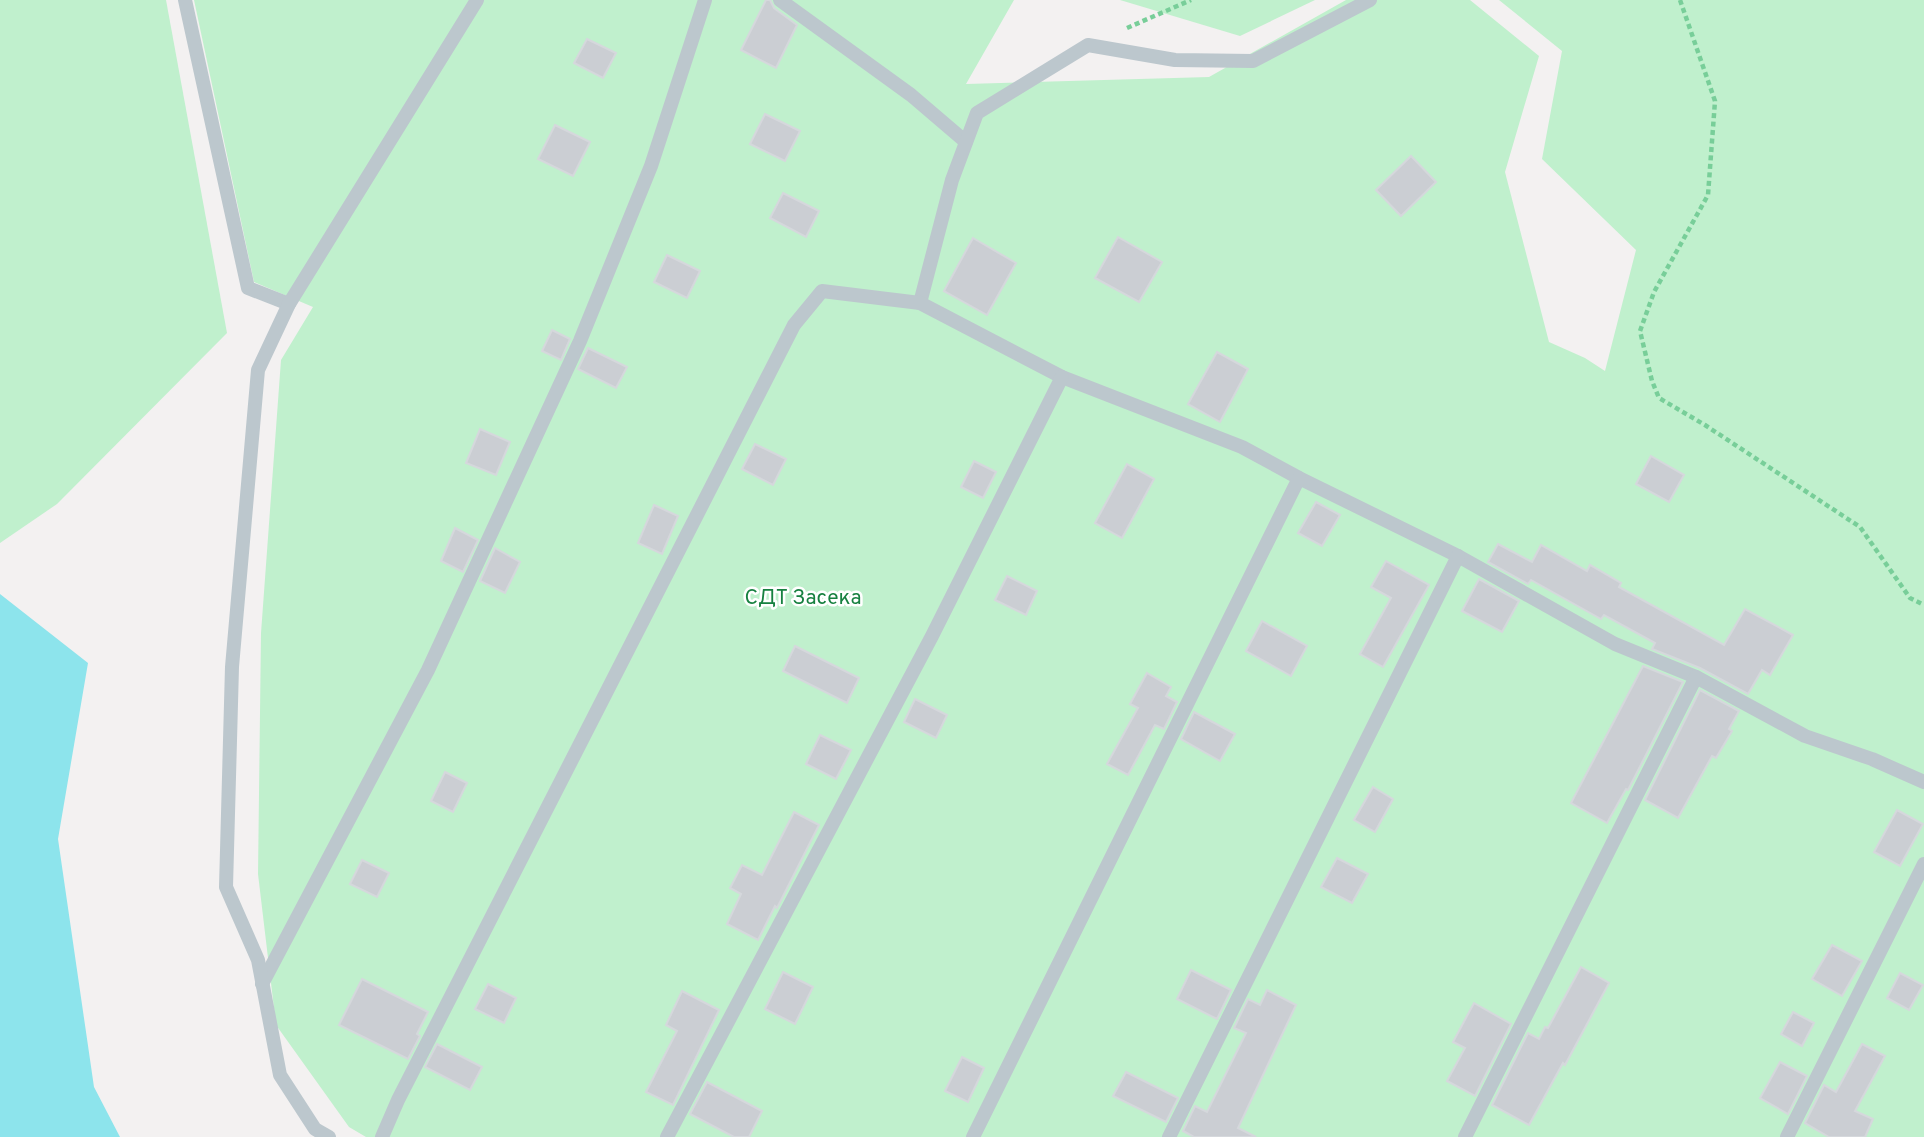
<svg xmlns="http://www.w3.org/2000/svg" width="1924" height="1137" font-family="Overpass,sans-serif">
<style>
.green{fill:#c0f0cd}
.water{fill:#8de4ec}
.building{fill:#cbced3;stroke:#d5d8dc;stroke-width:2}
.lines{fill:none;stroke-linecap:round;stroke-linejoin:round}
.path{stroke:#78ce99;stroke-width:4.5;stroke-dasharray:5 3.5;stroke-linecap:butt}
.lane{stroke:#bcc7cd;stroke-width:14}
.labels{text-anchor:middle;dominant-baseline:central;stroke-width:5;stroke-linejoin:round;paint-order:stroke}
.park-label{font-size:21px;fill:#178140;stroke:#fff}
</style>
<rect width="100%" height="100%" fill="#f3f1f1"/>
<g class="green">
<path d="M 0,0 L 166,0 L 227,333 L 57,504 L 0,543 Z"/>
<path d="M 194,0 L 1014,0 L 966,84 L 1209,77 L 1346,0 L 1470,0 L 1539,56 L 1505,172 L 1549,342 L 1585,358 L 1605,371 L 1636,250 L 1542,159 L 1562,51 L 1499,0 L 1924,0 L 1924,1137 L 366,1137 L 349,1127 L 276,1025 L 258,874 L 261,633 L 281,360 L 313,307 L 254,282 Z"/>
<path d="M 1120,0 L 1315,0 L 1240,36 Z"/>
</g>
<path class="water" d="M 0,594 L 88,663 L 58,839 L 94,1087 L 120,1137 L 0,1137 Z"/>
<g class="building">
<path d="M 766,0 L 770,0 L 774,8 L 797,25 L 776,68 L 741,50 Z"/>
<path d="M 587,39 L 616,53 L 603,78 L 574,63 Z"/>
<path d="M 765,114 L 800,131 L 785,161 L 750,144 Z"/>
<path d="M 555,125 L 590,142 L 573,176 L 538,159 Z"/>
<path d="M 1411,156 L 1436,182 L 1401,216 L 1376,190 Z"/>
<path d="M 783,193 L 819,211 L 806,237 L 770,218 Z"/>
<path d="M 1118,237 L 1162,262 L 1139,302 L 1095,278 Z"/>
<path d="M 973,238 L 1016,263 L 987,315 L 944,291 Z"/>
<path d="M 667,255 L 700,271 L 687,298 L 654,282 Z"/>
<path d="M 552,330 L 570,339 L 561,360 L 542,351 Z"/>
<path d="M 588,348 L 627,367 L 616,388 L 578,369 Z"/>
<path d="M 1217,352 L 1248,369 L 1220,422 L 1188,404 Z"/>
<path d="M 480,429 L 510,442 L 496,475 L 466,463 Z"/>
<path d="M 755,444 L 786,459 L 773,485 L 742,469 Z"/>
<path d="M 1651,456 L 1684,475 L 1669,502 L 1636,484 Z"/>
<path d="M 974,461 L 996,472 L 983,498 L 961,487 Z"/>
<path d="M 1127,464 L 1154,479 L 1122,538 L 1095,523 Z"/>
<path d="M 1316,502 L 1340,515 L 1322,546 L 1298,533 Z"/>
<path d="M 654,505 L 678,516 L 662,554 L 638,543 Z"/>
<path d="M 455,528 L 478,540 L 463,572 L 441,561 Z"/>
<path d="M 1498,544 L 1532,562 L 1541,545 L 1587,571 L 1590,565 L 1621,583 L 1619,587 L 1724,645 L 1745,609 L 1793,635 L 1770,675 L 1762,670 L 1748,694 L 1700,668 L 1652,649 L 1655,643 L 1604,615 L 1601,619 L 1531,580 L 1528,584 L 1488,562 Z"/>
<path d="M 495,548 L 520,562 L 505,593 L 480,581 Z"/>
<path d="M 1386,561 L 1429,585 L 1383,667 L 1360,654 L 1391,598 L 1371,587 Z"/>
<path d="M 1007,576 L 1037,591 L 1026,615 L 995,600 Z"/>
<path d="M 1479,579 L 1519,601 L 1502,632 L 1462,611 Z"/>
<path d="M 1262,621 L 1307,646 L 1291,676 L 1246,651 Z"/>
<path d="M 795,646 L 859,678 L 847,703 L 783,671 Z"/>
<path d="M 1643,666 L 1683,682 L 1628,790 L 1626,789 L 1607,823 L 1571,803 Z"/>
<path d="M 1147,673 L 1171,687 L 1166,696 L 1177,702 L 1164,729 L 1155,725 L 1128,775 L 1107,764 L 1138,708 L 1130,704 Z"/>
<path d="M 1700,690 L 1739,711 L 1729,729 L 1732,731 L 1716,758 L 1712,756 L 1678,818 L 1645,800 Z"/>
<path d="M 915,699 L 947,715 L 936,738 L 904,722 Z"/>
<path d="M 1194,712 L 1235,734 L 1220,761 L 1181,739 Z"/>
<path d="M 820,735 L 851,750 L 836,779 L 806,764 Z"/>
<path d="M 445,772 L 467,783 L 453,812 L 431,801 Z"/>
<path d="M 1373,787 L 1393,799 L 1375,832 L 1354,820 Z"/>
<path d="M 1897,810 L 1923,824 L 1900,866 L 1874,852 Z"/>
<path d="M 794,812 L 819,825 L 777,908 L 775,906 L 758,940 L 727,924 L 741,894 L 730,888 L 742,865 L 762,875 Z"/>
<path d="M 1337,858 L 1368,874 L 1352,903 L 1321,887 Z"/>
<path d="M 362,860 L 389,873 L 377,897 L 350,884 Z"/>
<path d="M 1832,945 L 1862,961 L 1842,996 L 1812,979 Z"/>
<path d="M 1581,967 L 1609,983 L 1565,1065 L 1563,1063 L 1529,1125 L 1492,1105 L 1528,1033 L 1539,1039 L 1545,1027 L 1548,1028 Z"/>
<path d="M 1191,970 L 1231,990 L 1217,1019 L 1177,999 Z"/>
<path d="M 783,972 L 813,987 L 795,1024 L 765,1009 Z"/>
<path d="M 1900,973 L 1923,985 L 1909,1010 L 1887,998 Z"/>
<path d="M 362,979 L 428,1012 L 417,1034 L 420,1036 L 408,1059 L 339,1025 Z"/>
<path d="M 488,984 L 516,998 L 504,1023 L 475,1009 Z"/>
<path d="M 1267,990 L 1296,1005 L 1238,1128 L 1256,1137 L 1194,1137 L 1183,1131 L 1195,1106 L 1207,1112 L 1246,1033 L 1234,1028 L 1248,999 L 1260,1005 Z"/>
<path d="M 682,991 L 719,1010 L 673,1105 L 646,1092 L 677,1031 L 666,1025 Z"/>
<path d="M 1474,1003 L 1511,1024 L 1475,1096 L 1447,1081 L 1465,1048 L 1453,1042 Z"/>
<path d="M 1793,1012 L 1814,1023 L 1802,1046 L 1781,1034 Z"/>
<path d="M 437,1044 L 482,1067 L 470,1090 L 425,1067 Z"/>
<path d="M 1862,1044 L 1885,1056 L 1855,1111 L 1873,1119 L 1865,1137 L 1829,1137 L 1805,1123 L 1824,1085 L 1836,1092 Z"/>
<path d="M 962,1057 L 984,1068 L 968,1102 L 945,1091 Z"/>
<path d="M 1780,1062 L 1807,1076 L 1788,1114 L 1760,1098 Z"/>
<path d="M 1126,1072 L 1178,1098 L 1166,1122 L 1113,1096 Z"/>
<path d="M 707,1082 L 762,1111 L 749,1137 L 734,1137 L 690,1114 Z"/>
</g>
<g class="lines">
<g class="path">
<path d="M 1680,0 L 1715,101 L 1708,195 L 1654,292 L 1640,331 L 1652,381 L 1659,398 L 1705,425 L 1860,527 L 1910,598 L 1924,605"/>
<path d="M 1127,28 L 1191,0"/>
</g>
<g class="lane">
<path d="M 185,0 L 248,288 L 289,304"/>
<path d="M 780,0 L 911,95 L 966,142"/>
<path d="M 920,303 L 952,180 L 977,113 L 1088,45 L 1175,60 L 1253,61 L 1370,0"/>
<path d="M 262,984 L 428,670 L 580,341 L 651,166 L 705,0"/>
<path d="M 329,1137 L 315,1129 L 280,1075 L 258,960 L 226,887 L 232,667 L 258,370 L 289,304 L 477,0"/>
<path d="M 382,1137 L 398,1100 L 794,325 L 822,291 L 920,303 L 1062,377 L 1242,447 L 1299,478 L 1458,556 L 1615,644 L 1696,677 L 1805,736 L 1872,759 L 1924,782"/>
<path d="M 667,1137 L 932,636 L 1062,377"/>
<path d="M 973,1137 L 1299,478"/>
<path d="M 1169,1137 L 1458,556"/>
<path d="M 1465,1137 L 1696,677"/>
<path d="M 1787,1137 L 1924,864"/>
</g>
</g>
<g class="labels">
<g class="park-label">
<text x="803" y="598">СДТ Засека</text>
</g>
</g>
</svg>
